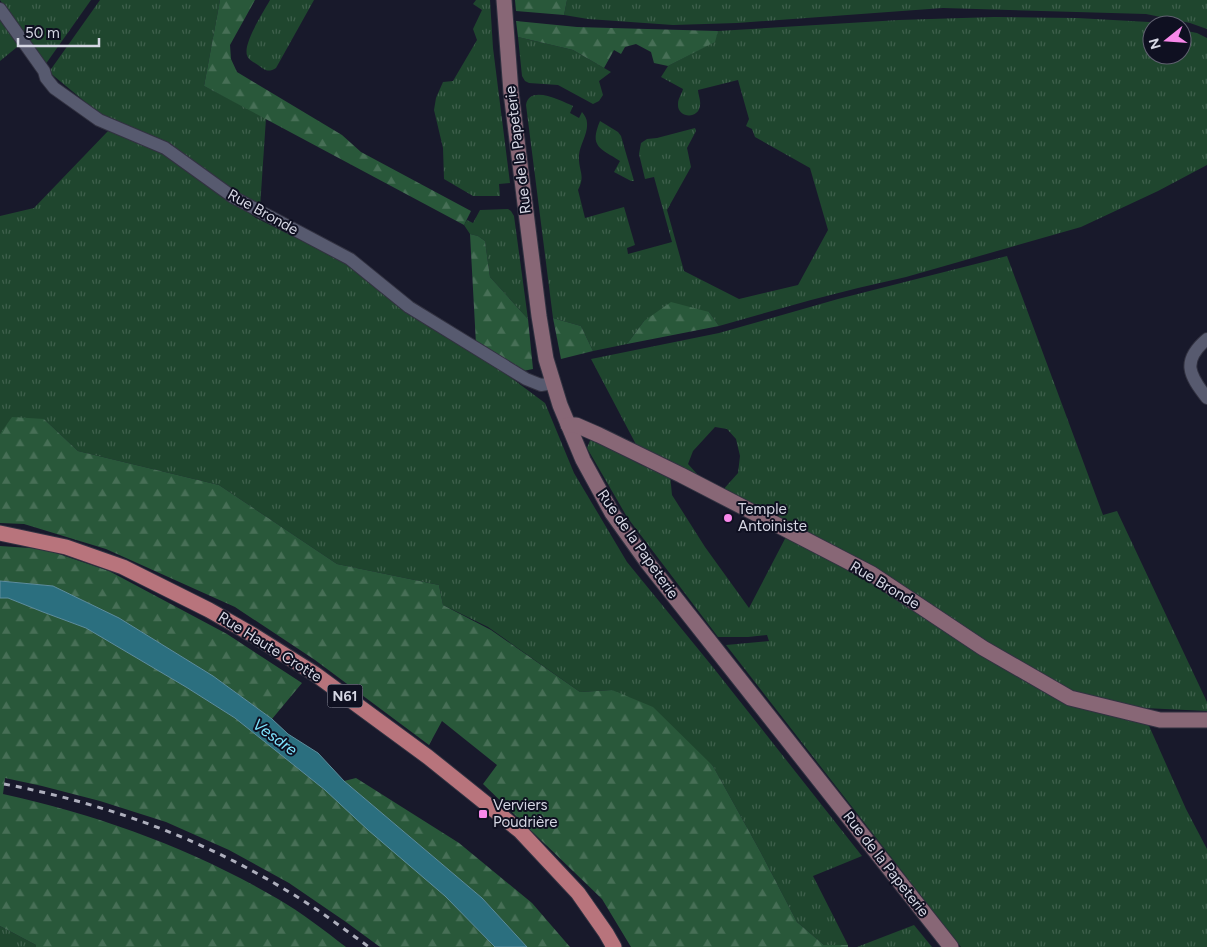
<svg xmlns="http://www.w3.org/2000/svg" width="1207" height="947" font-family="Figtree,sans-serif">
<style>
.grass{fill:url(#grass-tufts)}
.forest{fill:url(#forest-firs)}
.water{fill:#2b6f7f;stroke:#5e8e9d}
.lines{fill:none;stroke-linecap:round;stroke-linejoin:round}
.street-casing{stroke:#323241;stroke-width:14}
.secondary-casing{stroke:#323241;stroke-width:17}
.primary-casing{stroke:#323241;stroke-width:17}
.street{stroke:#575a6f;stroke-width:12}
.secondary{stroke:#886776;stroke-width:15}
.primary{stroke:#b8747c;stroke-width:15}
.rail{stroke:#aeafbd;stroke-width:3;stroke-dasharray:6 6;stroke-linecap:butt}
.poi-dot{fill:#f888ea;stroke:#0f1021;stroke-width:2}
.labels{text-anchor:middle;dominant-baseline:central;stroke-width:4;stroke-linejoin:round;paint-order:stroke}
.shield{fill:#0f1021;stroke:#9a9baa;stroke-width:1}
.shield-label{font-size:14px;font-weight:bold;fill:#d6d7e4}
.street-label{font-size:15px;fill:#d6d7e4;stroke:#0f1021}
.poi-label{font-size:15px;fill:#d6d7e4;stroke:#0f1021;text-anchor:start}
.water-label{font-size:16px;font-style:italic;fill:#7ee4fe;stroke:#0f1021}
</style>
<defs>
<pattern id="grass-tufts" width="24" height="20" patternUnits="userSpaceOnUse" patternTransform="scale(1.25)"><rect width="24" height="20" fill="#1f462e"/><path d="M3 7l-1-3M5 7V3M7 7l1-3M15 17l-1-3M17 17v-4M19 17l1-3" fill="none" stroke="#3f604c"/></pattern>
<pattern id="forest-firs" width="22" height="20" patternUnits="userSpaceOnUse" patternTransform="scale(1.25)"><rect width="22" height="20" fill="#29583a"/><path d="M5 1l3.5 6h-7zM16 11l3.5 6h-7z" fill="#476f56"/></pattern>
</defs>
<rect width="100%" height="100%" fill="#18192b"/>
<g class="grass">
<path d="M 0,0 L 91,0 L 45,65 Z"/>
<path d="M 100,0 L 220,0 L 204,86 L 266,118 L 260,208 L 112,124 L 49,72 Z"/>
<path d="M 270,0 L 314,0 L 276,68 C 268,73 265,70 258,65 C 254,62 248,60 247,55 C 243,43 264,11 270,0 Z"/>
<path d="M 476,0 L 490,0 L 493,48 L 510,183 L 499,184 L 500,196 L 473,196 L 444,179 L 443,148 L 434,110 L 436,98 L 443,82 L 453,81 L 477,40 L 473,29 L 482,10 L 473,4 Z"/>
<path d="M 567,0 L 1207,0 L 1207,29 L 1190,23 L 1146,14 L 943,8 L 737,23 L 673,25 L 588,19 L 564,15 Z"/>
<path d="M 0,13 L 22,43 L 0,61 Z"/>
<path d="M 994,17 L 1077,18 L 1149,22 L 1163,25 L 1152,25 L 1152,55 L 1182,55 L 1182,30 L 1197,33 L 1207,38 L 1207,165 L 1158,191 L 1081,227 L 906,277 L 858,288 L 811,300 L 719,326 L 709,312 L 644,321 L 627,344 L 593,351 L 581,326 L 553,318 L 526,105 C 529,84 562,101 573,106 L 570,113 L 579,118 L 582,112 C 585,116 587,119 587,123 C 588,134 580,144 579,155 C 578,171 586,175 578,190 L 585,218 L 624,207 L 635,245 L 627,248 L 628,254 L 672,242 L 654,177 L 645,179 L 639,154 L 641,143 L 647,139 L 657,138 L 695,128 L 696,131 L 687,148 L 691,167 L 667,210 L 684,271 L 739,299 L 798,285 L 828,230 L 810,168 L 755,137 L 752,129 L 746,126 L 749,119 L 738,80 L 698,90 C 698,94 701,101 700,105 C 699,120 677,118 678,104 C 678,98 682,94 683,89 L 661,77 L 668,66 L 714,42 L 718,31 L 899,20 Z"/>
<path d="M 518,37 L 573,50 L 611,72 L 599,81 L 603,95 L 599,101 L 593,104 L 558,85 L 529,83 L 525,81 L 522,76 Z"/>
<path d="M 600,121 L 618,132 L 621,136 L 634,181 L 631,181 L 614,172 L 620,161 C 600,148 589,147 600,121 Z"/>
<path d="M 109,130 L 166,153 L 256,218 L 343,261 L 494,365 L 545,403 L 574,473 L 627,562 L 712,666 L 862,856 L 813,876 L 848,945 L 824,945 L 797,922 L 760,851 L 713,766 L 612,690 L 580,692 L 488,627 L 443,605 L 439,585 L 337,564 L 219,485 L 78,451 L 44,419 L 0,434 L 0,216 L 34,208 Z"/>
<path d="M 508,209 L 511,211 L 514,216 L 528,319 L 490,277 L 485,241 L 478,236 L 470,234 L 464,225 L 467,220 L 473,223 L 480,210 Z"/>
<path d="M 1007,256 L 1103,515 L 1117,511 L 1207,702 L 1207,711 L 1123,707 L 1076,693 L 722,491 L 738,473 L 740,456 L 736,439 L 727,429 L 715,427 L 693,451 L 688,464 L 697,474 L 695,479 L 640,452 L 591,359 L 719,333 L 838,299 Z"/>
<path d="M 591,438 L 641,465 L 670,475 L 672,495 L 705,547 L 749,608 L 788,533 L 894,593 L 1047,690 L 1146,719 L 1186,809 L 1207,849 L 1207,947 L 961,947 L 726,645 L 769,641 L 767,635 L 748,637 L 718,637 L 627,517 L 587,448 Z"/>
<path d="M 914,925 L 932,947 L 857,947 Z"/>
<path d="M 0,926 L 36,945 L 36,947 L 0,947 Z"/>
</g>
<g class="forest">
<path d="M 220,0 L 255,0 L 230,45 L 231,59 L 237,72 L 342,135 L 361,152 L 471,211 L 464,225 L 204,86 Z"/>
<path d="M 515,0 L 567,0 L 564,15 L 516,11 Z"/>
<path d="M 516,21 L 577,27 L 718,31 L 715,42 L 668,66 L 654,63 L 651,52 L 636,44 L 625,47 L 621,54 L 614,50 L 604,68 L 573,50 L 518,37 Z"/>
<path d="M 470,234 L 478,236 L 485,241 L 490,277 L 528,319 L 533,369 L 518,372 L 476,344 Z"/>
<path d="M 671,302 L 709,312 L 719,326 L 627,344 L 644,321 Z"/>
<path d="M 553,318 L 581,326 L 593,351 L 561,359 Z"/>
<path d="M 12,417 L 44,419 L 78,451 L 219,485 L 337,564 L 439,585 L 443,605 L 491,630 L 580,692 L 612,690 L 653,707 L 713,766 L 760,851 L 797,922 L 824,945 L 848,945 L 848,947 L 631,947 L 602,899 L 483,784 L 497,765 L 442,721 L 429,745 L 315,660 L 235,607 L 106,549 L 24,524 L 0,523 L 0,434 Z"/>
<path d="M 0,546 L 44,549 L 109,571 L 227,634 L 302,683 L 272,719 L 213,676 L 119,618 L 53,586 L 0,581 Z"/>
<path d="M 0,598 L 8,598 L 43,612 L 86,628 L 186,687 L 235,718 L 325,790 L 445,896 L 495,947 L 380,947 L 346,922 L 289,883 L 229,850 L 166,822 L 100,801 L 42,786 L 5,778 L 3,794 C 99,815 193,849 278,899 C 301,912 325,931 346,947 L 36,947 L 36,945 L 0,926 Z"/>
<path d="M 356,778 L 459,843 L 532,903 L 570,947 L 527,947 L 482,898 L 344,781 Z"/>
</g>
<path class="water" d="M 0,581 L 53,586 L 119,618 L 213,676 L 272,719 L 288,734 L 318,753 L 344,781 L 482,898 L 527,947 L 495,947 L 445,896 L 368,830 L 325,790 L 235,718 L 186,687 L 86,628 L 43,612 L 8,598 L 0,598 Z"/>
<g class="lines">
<defs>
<g id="street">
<path d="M 0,9 L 44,71 L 46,78 L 54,88 L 99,120 L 165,148 L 233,197 L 350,259 L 409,307 L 526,379 L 541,385 L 553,383"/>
<path d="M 1207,339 C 1181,361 1189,375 1207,398"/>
</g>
<g id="secondary">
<path d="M 504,0 L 511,92 L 539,316 L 546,359 L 560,405 L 583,460 L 612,513 L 647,562 L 951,947"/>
<path d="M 568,425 L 576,425 L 599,435 L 681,475 L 872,574 L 983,648 L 1070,698 L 1160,720 L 1207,720"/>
</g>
<path id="primary" d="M 0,533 L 66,547 L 123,567 L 209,610 L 253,635 L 315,674 L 428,757 L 520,831 L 578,893 L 606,933 L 614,947"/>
</defs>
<use href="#street" class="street-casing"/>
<use href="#secondary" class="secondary-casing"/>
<use href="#primary" class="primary-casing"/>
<use href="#street" class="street"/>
<use href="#secondary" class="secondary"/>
<use href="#primary" class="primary"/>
<path class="rail" d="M 4,784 C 103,803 198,837 284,889 C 314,906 341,927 369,947"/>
</g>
<g class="poi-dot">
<circle cx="728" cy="518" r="5"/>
<rect x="478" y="809" width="10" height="10" rx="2.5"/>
</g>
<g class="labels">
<rect class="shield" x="327.5" y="684.5" width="35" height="23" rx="4"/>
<g class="shield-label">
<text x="345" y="696">N61</text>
</g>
<g class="street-label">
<text transform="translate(518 150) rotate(-97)">Rue de la Papeterie</text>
<text transform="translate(263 212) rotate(29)">Rue Bronde</text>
<text transform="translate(638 544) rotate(55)">Rue de la Papeterie</text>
<text transform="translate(885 585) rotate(31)">Rue Bronde</text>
<text transform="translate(270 647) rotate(32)">Rue Haute Crotte</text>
<text transform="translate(886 864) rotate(52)">Rue de la Papeterie</text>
</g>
<g class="poi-label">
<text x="738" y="509">Temple<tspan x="738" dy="17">Antoiniste</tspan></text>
<text x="493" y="805">Verviers<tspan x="493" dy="17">Poudrière</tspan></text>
</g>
<g class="water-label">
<text transform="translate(275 737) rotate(36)">Vesdre</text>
</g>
</g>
<g transform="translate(1167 40) rotate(253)"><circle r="24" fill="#0f1021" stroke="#5f606f"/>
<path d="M0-4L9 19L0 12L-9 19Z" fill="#f888ea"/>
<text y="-8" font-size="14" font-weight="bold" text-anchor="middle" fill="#d6d7e4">N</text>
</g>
<path d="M18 38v8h81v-8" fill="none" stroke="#d6d7e4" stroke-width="2.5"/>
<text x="25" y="38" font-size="15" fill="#d6d7e4" stroke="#0f1021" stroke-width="4" paint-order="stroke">50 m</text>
</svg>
